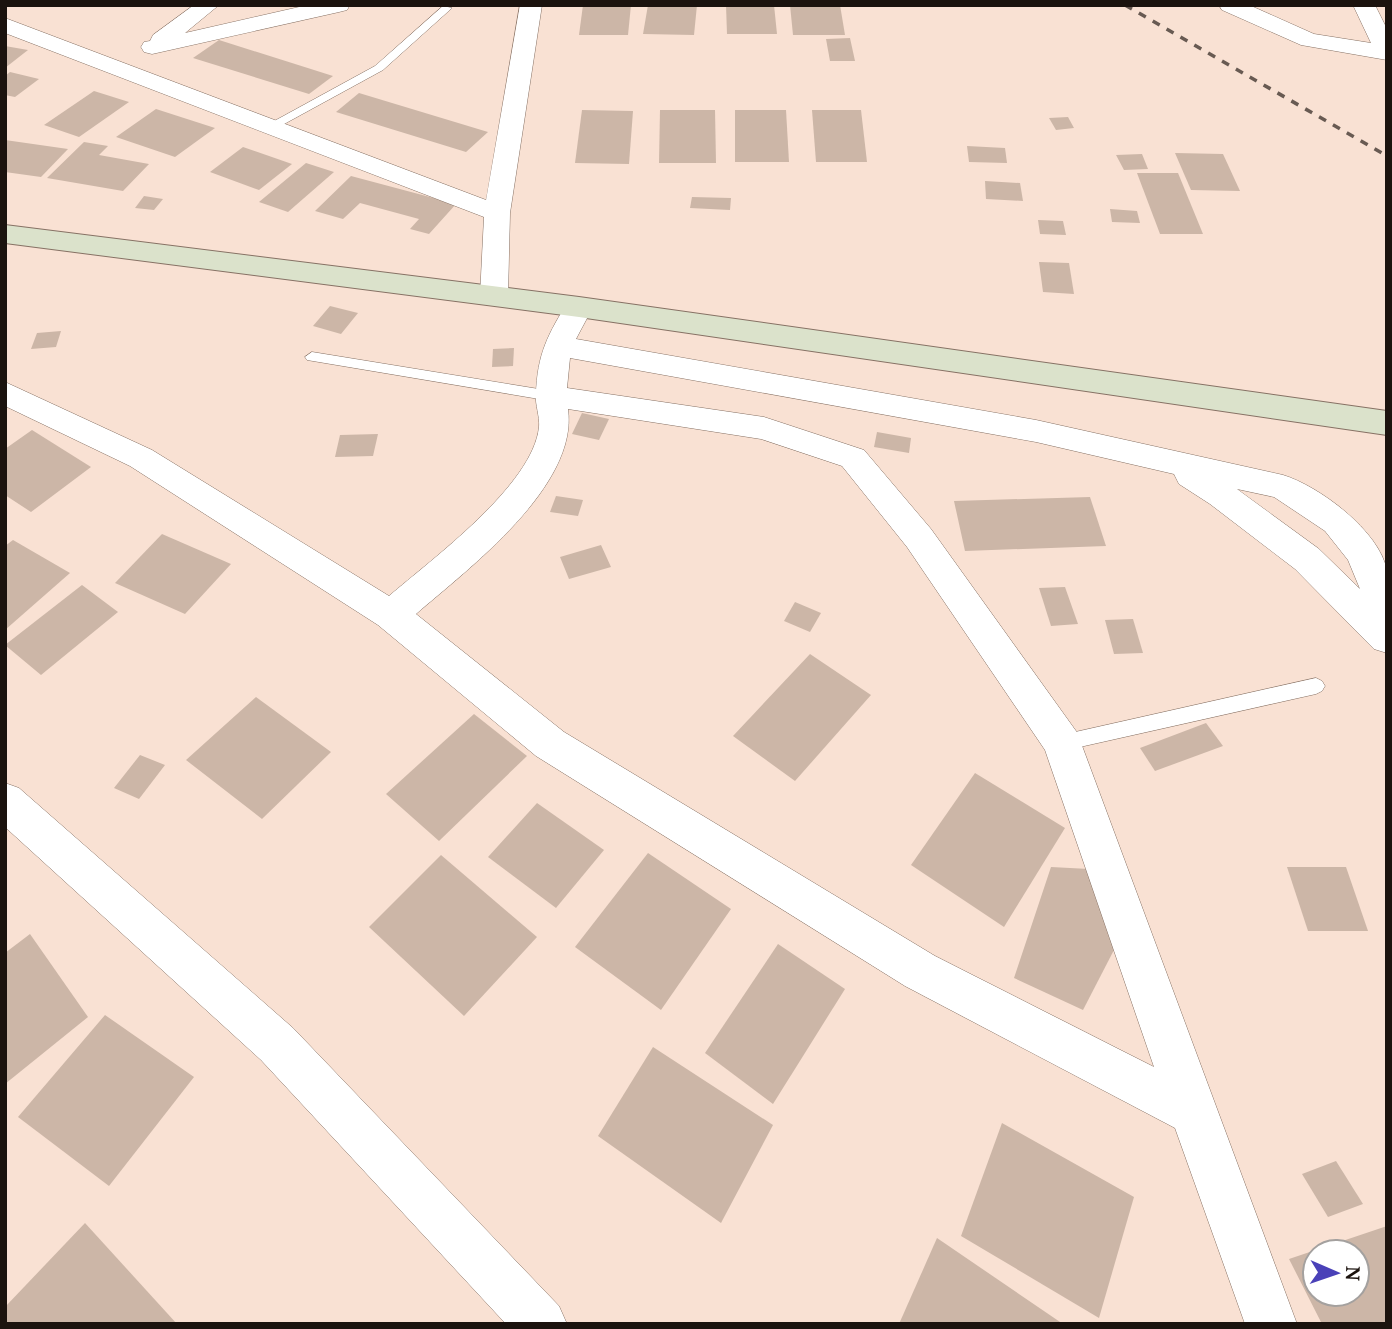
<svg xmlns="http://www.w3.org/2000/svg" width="1392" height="1329" font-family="'Noto Serif',serif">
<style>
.building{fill:#ccb6a7;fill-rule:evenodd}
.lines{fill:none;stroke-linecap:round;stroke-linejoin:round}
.lane-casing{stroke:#867164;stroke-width:1}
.street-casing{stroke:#867164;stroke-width:1}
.secondary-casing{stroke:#867164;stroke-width:2}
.lane{fill:#fff;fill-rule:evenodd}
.street{fill:#fff;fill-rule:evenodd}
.secondary{fill:#dbe2cb;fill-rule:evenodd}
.rail{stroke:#685a52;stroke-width:3.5;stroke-dasharray:8 8;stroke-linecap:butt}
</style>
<rect width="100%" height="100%" fill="#f9e1d3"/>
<g class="building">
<path d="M 583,5 L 631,5 L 628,35 L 579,35 Z"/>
<path d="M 648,5 L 697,5 L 694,35 L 643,34 Z"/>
<path d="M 726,5 L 774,5 L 777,34 L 727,34 Z"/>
<path d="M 790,5 L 840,5 L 845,35 L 793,35 Z"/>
<path d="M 850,38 L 855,61 L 830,61 L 826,39 Z"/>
<path d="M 219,40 L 333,76 L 309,94 L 193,58 Z"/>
<path d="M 5,46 L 28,50 L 5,68 Z"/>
<path d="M 10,72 L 39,79 L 15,97 L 5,95 L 5,76 Z"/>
<path d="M 94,91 L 129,102 L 79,137 L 44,125 Z"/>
<path d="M 359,93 L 488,132 L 466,152 L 336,112 Z"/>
<path d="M 156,109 L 215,128 L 175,157 L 116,137 Z"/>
<path d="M 582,110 L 633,111 L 629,164 L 575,163 Z"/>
<path d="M 660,110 L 715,110 L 716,163 L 659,163 Z"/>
<path d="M 735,110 L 786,110 L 789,162 L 735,162 Z"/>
<path d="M 812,110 L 861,110 L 867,162 L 816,162 Z"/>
<path d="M 1068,117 L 1074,128 L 1056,130 L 1049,118 Z"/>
<path d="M 5,140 L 68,149 L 41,177 L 5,172 Z"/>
<path d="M 84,142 L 108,146 L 99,155 L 149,164 L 123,191 L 47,178 Z"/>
<path d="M 967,146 L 1005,148 L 1007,163 L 969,162 Z"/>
<path d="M 243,147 L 292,164 L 259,190 L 210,172 Z"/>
<path d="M 1175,153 L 1223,154 L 1240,191 L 1191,190 Z"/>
<path d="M 1142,154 L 1148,169 L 1124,170 L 1116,155 Z"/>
<path d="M 306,163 L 334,172 L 288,212 L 259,202 Z"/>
<path d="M 1137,173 L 1178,173 L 1203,234 L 1160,234 Z"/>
<path d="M 351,176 L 456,204 L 429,234 L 410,229 L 419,219 L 360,203 L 343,219 L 315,211 Z"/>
<path d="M 985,181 L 1020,183 L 1023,201 L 986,199 Z"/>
<path d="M 144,196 L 163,199 L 154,210 L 135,208 Z"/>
<path d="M 692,197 L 731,198 L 730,210 L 690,208 Z"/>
<path d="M 1110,209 L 1137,211 L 1140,223 L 1112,222 Z"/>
<path d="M 1038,220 L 1063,221 L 1066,235 L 1040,234 Z"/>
<path d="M 1039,262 L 1069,263 L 1074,294 L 1043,292 Z"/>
<path d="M 330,306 L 358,313 L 341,334 L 313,326 Z"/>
<path d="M 61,331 L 56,347 L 31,349 L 37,333 Z"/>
<path d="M 514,348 L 513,366 L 492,367 L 493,349 Z"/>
<path d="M 582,413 L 609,419 L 599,440 L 572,434 Z"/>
<path d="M 32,430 L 91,467 L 31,512 L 5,495 L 5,449 Z"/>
<path d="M 877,432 L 911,438 L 909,453 L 874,447 Z"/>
<path d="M 378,434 L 373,456 L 335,457 L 340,435 Z"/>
<path d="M 556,496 L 583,500 L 578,516 L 550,512 Z"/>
<path d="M 1090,497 L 1106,546 L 965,551 L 954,501 Z"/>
<path d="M 162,534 L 231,564 L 185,614 L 115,583 Z"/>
<path d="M 13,540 L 70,573 L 5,630 L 5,546 Z"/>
<path d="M 601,545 L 611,567 L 569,579 L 560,557 Z"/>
<path d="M 82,585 L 118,612 L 41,675 L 5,645 Z"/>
<path d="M 1065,587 L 1078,624 L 1051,626 L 1039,588 Z"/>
<path d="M 795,602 L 821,613 L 810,632 L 784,621 Z"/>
<path d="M 1133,619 L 1143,653 L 1114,654 L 1105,620 Z"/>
<path d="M 810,654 L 871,695 L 795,781 L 733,736 Z"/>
<path d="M 256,697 L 331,752 L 262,819 L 186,760 Z"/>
<path d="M 474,714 L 527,756 L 439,841 L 386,794 Z"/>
<path d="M 1206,723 L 1223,746 L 1155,771 L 1140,748 Z"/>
<path d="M 140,755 L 165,765 L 139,799 L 114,788 Z"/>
<path d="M 975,773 L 1065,828 L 1004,927 L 911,865 Z"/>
<path d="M 537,803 L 604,850 L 556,908 L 488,857 Z"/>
<path d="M 648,853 L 731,909 L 661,1010 L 575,947 Z"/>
<path d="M 441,855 L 537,937 L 464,1016 L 369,927 Z"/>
<path d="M 1051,867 L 1089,869 L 1115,948 L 1083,1010 L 1014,978 Z"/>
<path d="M 1287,867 L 1346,867 L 1368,931 L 1308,931 Z"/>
<path d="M 30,934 L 88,1017 L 5,1084 L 5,953 Z"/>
<path d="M 778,944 L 845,989 L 773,1104 L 705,1053 Z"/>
<path d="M 105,1015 L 194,1077 L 109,1186 L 18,1117 Z"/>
<path d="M 653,1047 L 773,1125 L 721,1223 L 598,1136 Z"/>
<path d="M 1002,1123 L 1134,1197 L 1099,1318 L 961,1236 Z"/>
<path d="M 1336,1161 L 1363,1204 L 1328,1217 L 1302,1174 Z"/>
<path d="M 85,1223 L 177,1324 L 5,1324 L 5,1307 Z"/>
<path d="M 1387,1226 L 1387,1324 L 1322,1324 L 1289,1259 ZM 1315,1252 L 1357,1252 L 1357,1294 L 1315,1294 Z"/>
<path d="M 937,1238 L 1063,1324 L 899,1324 Z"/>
</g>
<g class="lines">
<defs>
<g id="lane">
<path d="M 443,6 L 452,8 L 383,70 L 275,129 L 267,129 L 267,125 L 375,66 Z"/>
<path d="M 312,352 L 551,391 L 558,396 L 551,401 L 307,360 L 305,357 Z"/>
<path d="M 1316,678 L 1322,681 L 1325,686 L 1322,691 L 1316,694 L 1062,751 L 1056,749 L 1053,743 L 1056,737 L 1062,735 Z"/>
</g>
<g id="street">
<path d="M 194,5 L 219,5 L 185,33 L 308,5 L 350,5 L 347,10 L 339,12 L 152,54 L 144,52 L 141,47 L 144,42 L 150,41 L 153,35 Z"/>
<path d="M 520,5 L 542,5 L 510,213 L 508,296 L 504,303 L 494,305 L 484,303 L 480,296 L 484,217 L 5,33 L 5,18 L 486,200 Z"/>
<path d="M 1219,5 L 1249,5 L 1314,34 L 1371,43 L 1353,5 L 1375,5 L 1387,29 L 1387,60 L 1301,45 L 1222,10 Z"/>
<path d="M 579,298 L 589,300 L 593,307 L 576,339 L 1036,420 L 1283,475 C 1319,486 1380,531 1387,571 C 1391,597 1387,627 1387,653 L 1374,649 L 1295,569 L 1210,504 L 1179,484 L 1174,474 L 1036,442 L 570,358 L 567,388 L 764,417 L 864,450 L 931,529 L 1076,731 L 1081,743 L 1297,1324 L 1245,1324 L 1175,1128 L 905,986 L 536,756 L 378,625 L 130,466 L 5,406 L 5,382 L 152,450 L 389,596 C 432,559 533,485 539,427 C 540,416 535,405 536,395 C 537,354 548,334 569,300 ZM 568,409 L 761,439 L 842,466 L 907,547 L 1045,750 L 1154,1067 L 935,956 L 564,732 L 416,614 C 468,569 579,486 568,409 ZM 1237,489 L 1274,497 L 1325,531 L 1348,560 L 1360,589 L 1319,549 Z"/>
<path d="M 5,783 L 19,788 L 293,1028 L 559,1306 L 567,1324 L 506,1324 L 261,1060 L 5,827 Z"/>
</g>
<path id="secondary" d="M 5,225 L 579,297 L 1387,411 L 1387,435 L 579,317 L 5,243 Z"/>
</defs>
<use href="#lane" class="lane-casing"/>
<use href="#street" class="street-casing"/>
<use href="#secondary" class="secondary-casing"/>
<use href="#lane" class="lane"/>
<use href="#street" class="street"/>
<use href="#secondary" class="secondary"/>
<path class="rail" d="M 1125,5 L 1387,156"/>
</g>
<rect width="1392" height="1329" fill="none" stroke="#1b130e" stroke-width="14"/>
<g transform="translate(1336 1273) rotate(92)"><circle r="33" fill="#ffffff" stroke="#a4a19f" stroke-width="2"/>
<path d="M0-5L12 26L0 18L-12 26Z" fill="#4a41b8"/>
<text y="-10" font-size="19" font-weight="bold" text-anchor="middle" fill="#1b130e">N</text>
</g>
</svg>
